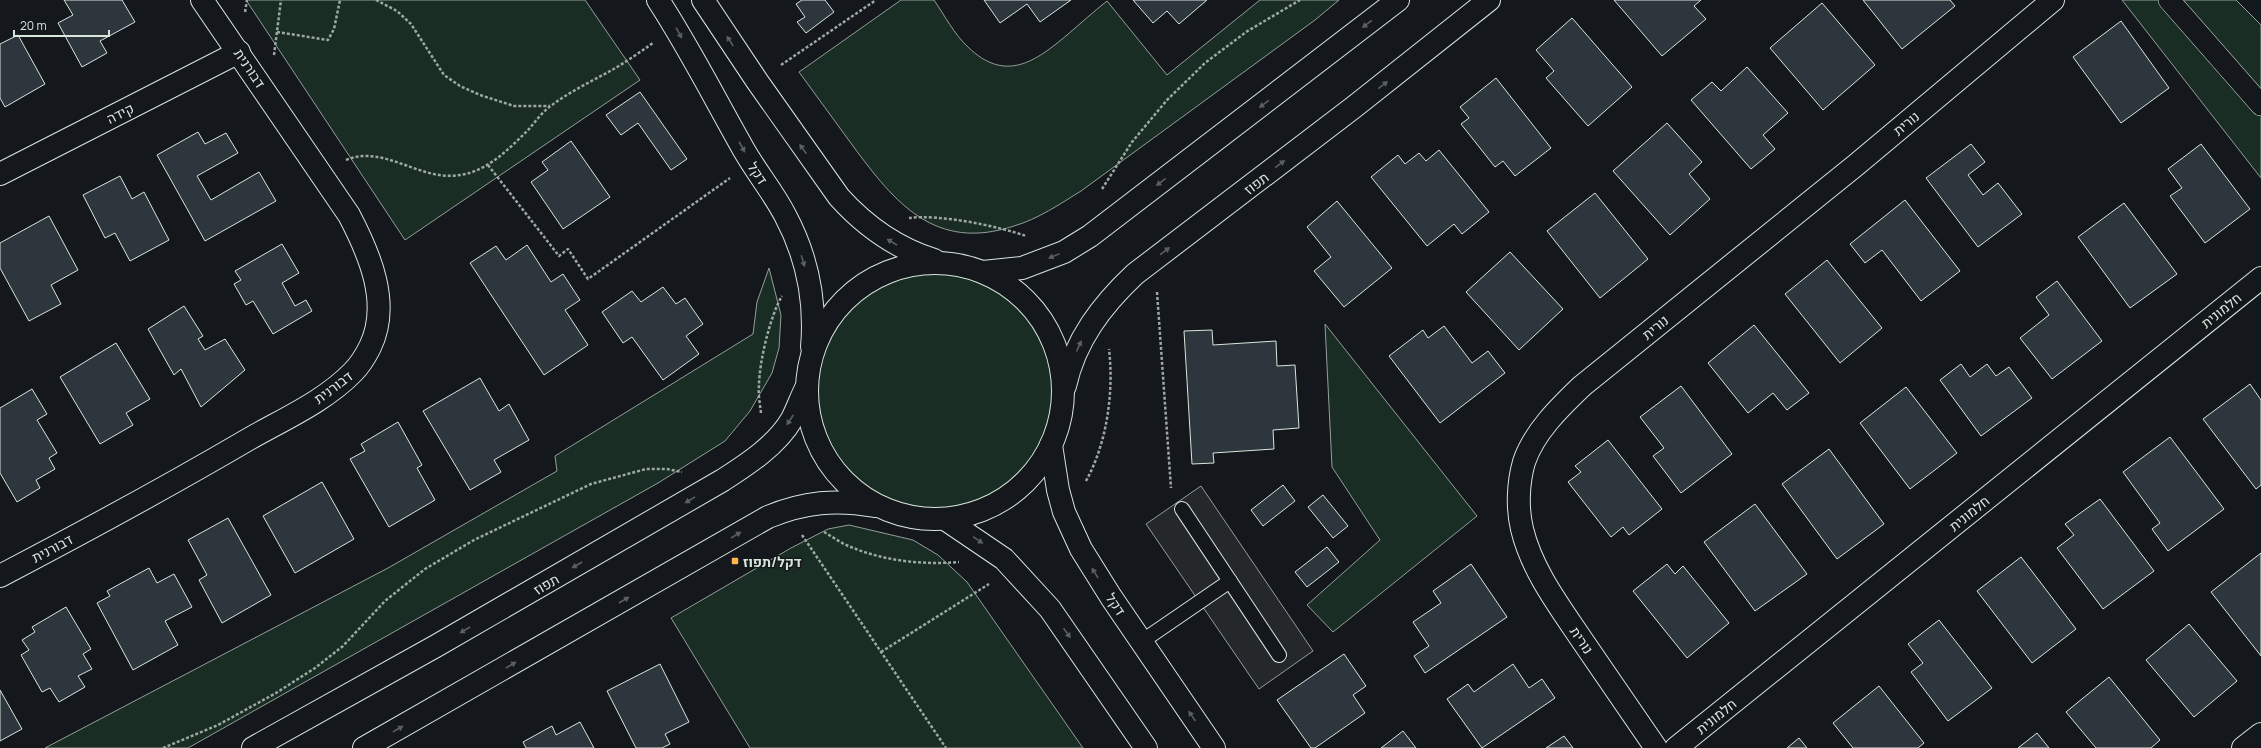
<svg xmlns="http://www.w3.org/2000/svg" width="2261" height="748" font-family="Manrope,Heebo,sans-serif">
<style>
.green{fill:#1a2d24;stroke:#939e99}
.parking{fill:#24282b;stroke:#939e99}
.building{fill:#2c363c;stroke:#d8e6dc}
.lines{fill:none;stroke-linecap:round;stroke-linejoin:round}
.service-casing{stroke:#d8e6dc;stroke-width:16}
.pedestrian-casing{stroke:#d8e6dc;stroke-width:22}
.minor-casing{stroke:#d8e6dc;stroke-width:24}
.tertiary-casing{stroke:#d8e6dc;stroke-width:24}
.path{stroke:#9da8a2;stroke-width:2.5;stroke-dasharray:3 2;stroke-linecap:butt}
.service{stroke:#14181c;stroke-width:14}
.pedestrian{stroke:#14181c;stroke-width:21}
.minor{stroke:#14181c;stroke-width:22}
.tertiary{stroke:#14181c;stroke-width:22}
.oneway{fill:#59605f}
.poi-dot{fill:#ffb74d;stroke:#14181c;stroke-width:1.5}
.labels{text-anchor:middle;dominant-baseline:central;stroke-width:3;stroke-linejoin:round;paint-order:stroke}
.street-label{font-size:14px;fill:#d8e6dc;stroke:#14181c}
.poi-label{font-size:14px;font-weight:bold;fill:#d8e6dc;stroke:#14181c;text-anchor:start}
</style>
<rect width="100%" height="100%" fill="#14181c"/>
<g class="green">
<path d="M 246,0 L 585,0 L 640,80 L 405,240 Z"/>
<path d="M 901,0 L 934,0 C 945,16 954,34 968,47 C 1005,83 1035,62 1067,35 C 1080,24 1093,12 1107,1 L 1167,75 L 1260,0 L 1339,0 L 1315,20 L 1081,191 C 1060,204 1038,219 1014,226 C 935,252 895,203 853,146 C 835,121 817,97 799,72 Z"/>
<path d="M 2122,0 L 2236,0 L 2261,25 L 2261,178 Z"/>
<path d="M 769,268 L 781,315 L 779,348 L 772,373 L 750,411 L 725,441 L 658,483 L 188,748 L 45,748 L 388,568 L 557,471 L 555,456 L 753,334 L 757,302 Z"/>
<circle cx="935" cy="391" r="118"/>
<path d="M 1325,324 L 1477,516 L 1333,632 L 1307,605 L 1380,540 L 1332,467 Z"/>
<path d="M 849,525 L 913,540 L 938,555 L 967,582 L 1083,748 L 750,748 L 671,618 L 791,548 L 828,529 Z"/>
</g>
<path class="parking" d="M 1201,486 L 1313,651 L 1259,689 L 1146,524 Z"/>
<g class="building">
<path d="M 64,0 L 122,0 L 135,22 L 100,41 L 107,53 L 82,67 L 58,23 L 73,15 Z"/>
<path d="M 802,0 L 825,0 L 834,12 L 806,33 L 797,22 L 805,17 L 796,4 Z"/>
<path d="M 984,0 L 1071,0 L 1040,22 L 1027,4 L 1000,23 Z"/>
<path d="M 1133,0 L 1207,0 L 1179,24 L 1167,11 L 1153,23 Z"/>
<path d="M 1614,0 L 1701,0 L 1694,6 L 1706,19 L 1662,56 Z"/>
<path d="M 1863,0 L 1950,0 L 1955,6 L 1902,49 Z"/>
<path d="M 1822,3 L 1875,65 L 1823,110 L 1770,48 Z"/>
<path d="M 1572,18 L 1632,87 L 1588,126 L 1546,78 L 1554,71 L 1536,50 Z"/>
<path d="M 2121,21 L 2169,88 L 2121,123 L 2073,57 Z"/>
<path d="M 18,35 L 45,84 L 5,107 L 0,98 L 0,44 Z"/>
<path d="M 1747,67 L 1788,113 L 1763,135 L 1775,149 L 1751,169 L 1691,100 L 1712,82 L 1721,91 Z"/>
<path d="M 1496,78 L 1551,148 L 1515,176 L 1503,161 L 1495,167 L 1461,124 L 1469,118 L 1460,107 Z"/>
<path d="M 640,92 L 687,159 L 671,170 L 638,123 L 621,135 L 606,115 Z"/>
<path d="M 1667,123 L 1702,162 L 1689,174 L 1710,199 L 1670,235 L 1613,171 Z"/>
<path d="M 198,132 L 205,144 L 226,133 L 238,153 L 197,176 L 211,200 L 259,172 L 276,201 L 205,241 L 157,155 Z"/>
<path d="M 571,141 L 610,197 L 563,229 L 531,182 L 548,170 L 542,162 Z"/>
<path d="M 1971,144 L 1985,162 L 1968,175 L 1983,195 L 1998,183 L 2022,214 L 1978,247 L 1926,178 Z"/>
<path d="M 2201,144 L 2250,209 L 2205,243 L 2170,196 L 2182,188 L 2168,169 Z"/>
<path d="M 1439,150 L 1489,212 L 1462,234 L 1454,224 L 1427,246 L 1371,177 L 1398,155 L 1405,164 L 1419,153 L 1426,161 Z"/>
<path d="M 120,176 L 132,199 L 144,192 L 169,240 L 130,261 L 115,233 L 105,238 L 83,195 Z"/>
<path d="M 1595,193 L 1648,259 L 1600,298 L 1547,231 Z"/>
<path d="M 1905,200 L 1960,271 L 1921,301 L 1882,250 L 1865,263 L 1850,244 Z"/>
<path d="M 1337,201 L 1392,268 L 1344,307 L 1314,271 L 1331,257 L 1307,227 Z"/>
<path d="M 2124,203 L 2177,274 L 2130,308 L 2078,237 Z"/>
<path d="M 49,216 L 78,270 L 51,285 L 61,304 L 29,321 L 0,268 L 0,243 Z"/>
<path d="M 282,244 L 299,273 L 282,283 L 295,306 L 306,300 L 312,311 L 273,334 L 253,301 L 246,305 L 234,284 L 241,280 L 235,271 Z"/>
<path d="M 527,245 L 551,282 L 563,274 L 580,300 L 565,310 L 588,345 L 544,375 L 470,263 L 496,246 L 506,260 Z"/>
<path d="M 1510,252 L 1563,309 L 1519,350 L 1466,292 Z"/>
<path d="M 1827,260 L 1882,328 L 1840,363 L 1785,294 Z"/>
<path d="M 2057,281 L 2102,341 L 2052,379 L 2020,338 L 2049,315 L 2036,297 Z"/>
<path d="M 663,287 L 676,304 L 685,298 L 703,324 L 686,336 L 699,354 L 663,380 L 632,337 L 623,343 L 602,312 L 632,291 L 641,302 Z"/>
<path d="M 184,306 L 203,336 L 198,339 L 205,350 L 225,339 L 245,370 L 201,407 L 181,369 L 174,375 L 148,329 Z"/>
<path d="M 1754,325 L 1809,393 L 1787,410 L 1773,393 L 1748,413 L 1708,363 Z"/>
<path d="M 1444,326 L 1472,363 L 1488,351 L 1505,373 L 1440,423 L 1389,356 L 1423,330 L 1428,338 Z"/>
<path d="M 1212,330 L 1213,345 L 1276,341 L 1277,366 L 1295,365 L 1299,428 L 1273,430 L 1274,449 L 1213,453 L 1214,463 L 1192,464 L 1184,331 Z"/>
<path d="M 116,343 L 150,399 L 126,413 L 133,425 L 100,444 L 60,377 Z"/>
<path d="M 1961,364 L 1970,377 L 1987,364 L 1996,376 L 2009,367 L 2032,398 L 1981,436 L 1940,380 Z"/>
<path d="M 480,378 L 499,411 L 509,404 L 529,440 L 494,460 L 501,472 L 470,490 L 423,411 Z"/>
<path d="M 2250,384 L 2261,400 L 2261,485 L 2256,489 L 2203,419 Z"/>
<path d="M 1681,386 L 1732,454 L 1681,493 L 1653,456 L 1664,448 L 1640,417 Z"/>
<path d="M 1906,387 L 1957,453 L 1910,489 L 1860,423 Z"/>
<path d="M 32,389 L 47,414 L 37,420 L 57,453 L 49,458 L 55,469 L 36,480 L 40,488 L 17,502 L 0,473 L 0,408 Z"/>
<path d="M 398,422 L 422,465 L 417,468 L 435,500 L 389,527 L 350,459 L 365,451 L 361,444 Z"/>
<path d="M 2170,437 L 2224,509 L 2168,551 L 2152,529 L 2160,523 L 2123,472 Z"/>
<path d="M 1608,440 L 1662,509 L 1629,535 L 1623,527 L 1611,537 L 1568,482 L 1581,472 L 1575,466 Z"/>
<path d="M 1829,449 L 1884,524 L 1837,559 L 1782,484 Z"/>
<path d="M 322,482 L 354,539 L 295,573 L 263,516 Z"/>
<path d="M 1283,485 L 1295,501 L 1263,526 L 1251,510 Z"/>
<path d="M 1323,495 L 1348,526 L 1333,538 L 1308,507 Z"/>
<path d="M 2100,499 L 2154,571 L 2103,609 L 2057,548 L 2074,535 L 2065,524 Z"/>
<path d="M 1755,504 L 1807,574 L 1755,611 L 1704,542 Z"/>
<path d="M 228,518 L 271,595 L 222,623 L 199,580 L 207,575 L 188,540 Z"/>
<path d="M 1327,547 L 1339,562 L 1307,587 L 1295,572 Z"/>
<path d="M 2261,553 L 2261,656 L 2211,592 Z"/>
<path d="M 2021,557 L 2076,629 L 2032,663 L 1977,591 Z"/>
<path d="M 1471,564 L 1507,617 L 1425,673 L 1414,656 L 1429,646 L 1413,622 L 1441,603 L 1433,591 Z"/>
<path d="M 1667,564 L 1675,574 L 1683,566 L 1729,623 L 1687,658 L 1633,591 Z"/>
<path d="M 149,568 L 157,583 L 174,574 L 192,607 L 165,621 L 178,645 L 133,670 L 97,603 L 110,596 L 107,591 Z"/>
<path d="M 66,607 L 91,649 L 83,654 L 92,669 L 78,676 L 85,687 L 59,702 L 50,688 L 42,692 L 21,655 L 29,650 L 22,640 L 35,632 L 32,627 Z"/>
<path d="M 1939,620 L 1992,688 L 1948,721 L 1911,672 L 1923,663 L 1908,644 Z"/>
<path d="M 2189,624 L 2237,681 L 2194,717 L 2146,660 Z"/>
<path d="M 1344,654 L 1366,686 L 1353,695 L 1365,713 L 1315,748 L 1311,748 L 1277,700 Z"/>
<path d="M 660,664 L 689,722 L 665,734 L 670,744 L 662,748 L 636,748 L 607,691 Z"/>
<path d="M 1513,664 L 1529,688 L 1542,679 L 1555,698 L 1482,748 L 1447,699 L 1468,684 L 1474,692 Z"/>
<path d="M 2109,677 L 2160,740 L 2151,748 L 2096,748 L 2066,712 Z"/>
<path d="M 1879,686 L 1924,743 L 1918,748 L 1853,748 L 1833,723 Z"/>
<path d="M 0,690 L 22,729 L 0,741 Z"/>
<path d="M 580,722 L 594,748 L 526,748 L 523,742 L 552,726 L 556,735 Z"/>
<path d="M 1403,731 L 1416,748 L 1381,748 Z"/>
<path d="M 2037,733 L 2049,748 L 2018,748 Z"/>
<path d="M 1564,736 L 1573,748 L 1546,748 Z"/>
<path d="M 1799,738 L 1807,748 L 1787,748 Z"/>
</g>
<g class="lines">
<defs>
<g id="service">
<path d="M 1182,509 L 1279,655"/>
<path d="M 1141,642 L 1230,581"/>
</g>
<path id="pedestrian" d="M 2169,0 L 2261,105"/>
<g id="minor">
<path d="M 0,174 L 239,52"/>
<path d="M 1051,445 L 1058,490 L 1064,512 L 1081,549 L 1111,597 L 1214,748"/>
<path d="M 945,519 L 1004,559 L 1050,609 L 1146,748"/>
<path d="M 0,576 C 84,532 167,487 249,439 C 284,419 325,401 353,372 C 359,366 366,355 370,347 C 391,304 370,255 349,215 L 202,0"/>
<path d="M 1656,748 C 1632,713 1608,678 1584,643 C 1560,607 1532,571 1522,529 C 1517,508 1518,483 1524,462 C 1534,432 1560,407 1582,386 L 1856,165 L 2053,0"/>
<path d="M 1676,748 L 2261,278"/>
<path d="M 2243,748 L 2261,734"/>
</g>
<g id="tertiary">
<path d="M 658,0 C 688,46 713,95 740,143 C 753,168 772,190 785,215 C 807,256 816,302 812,347"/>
<path d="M 703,0 L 757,81 L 839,197 C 866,227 896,248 934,260"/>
<circle cx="935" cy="391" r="128"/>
<path d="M 983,272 L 1022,268 L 1064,252 L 1090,236 L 1398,0"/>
<path d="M 1065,386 C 1075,340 1102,305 1135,274 L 1354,107 L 1489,0"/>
<path d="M 253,748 L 436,646 L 723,480 C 748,464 777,445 792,419 C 797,409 801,398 806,388"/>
<path d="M 364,748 L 768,517 C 804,502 836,499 875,506"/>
</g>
</defs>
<use href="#service" class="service-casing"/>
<use href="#pedestrian" class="pedestrian-casing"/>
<use href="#minor" class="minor-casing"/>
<use href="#tertiary" class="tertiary-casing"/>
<g class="path">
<path d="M 376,0 L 397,11 L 411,24 L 444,75 L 460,86 L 480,95 L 514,106 L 550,106"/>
<path d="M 245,12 L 247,0"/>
<path d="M 277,32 L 328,40 L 334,29 L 340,0"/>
<path d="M 274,55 L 281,0"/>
<path d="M 781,65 L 876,0"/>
<path d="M 346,160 C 385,144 420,182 460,175 C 488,171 510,148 529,129 C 536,121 543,111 552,105 C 571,91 592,81 612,70 C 626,62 640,52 653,43"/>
<path d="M 488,165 L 559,256 L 568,249 L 588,279 L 730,178"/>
<path d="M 1102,189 L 1132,142 L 1167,100 L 1205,63 L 1246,32 L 1300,0"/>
<path d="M 909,218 C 939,214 998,226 1026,236"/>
<path d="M 1157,292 L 1171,488"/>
<path d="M 761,413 C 760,404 758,395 759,386 C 759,363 770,316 782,296"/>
<path d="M 1086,481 C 1107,443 1114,392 1109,349"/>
<path d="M 824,532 C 833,537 842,544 851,547 C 884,561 923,565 959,562"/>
<path d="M 802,535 L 946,748"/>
<path d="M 881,652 L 989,584"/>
<path d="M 163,748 L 218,725 L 276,693 L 315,668 L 343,646 L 385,601 L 425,569 L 474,540 L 591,484 L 646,469 L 667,469 L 682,472"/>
</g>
<use href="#service" class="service"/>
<use href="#pedestrian" class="pedestrian"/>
<use href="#minor" class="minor"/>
<use href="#tertiary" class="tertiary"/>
</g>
<defs><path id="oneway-solid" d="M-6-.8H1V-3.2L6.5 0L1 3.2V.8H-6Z"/></defs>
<g class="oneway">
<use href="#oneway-solid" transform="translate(1367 24) rotate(142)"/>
<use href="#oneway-solid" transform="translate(679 33) rotate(61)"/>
<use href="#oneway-solid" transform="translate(730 41) rotate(-123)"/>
<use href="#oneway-solid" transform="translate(1383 85) rotate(-38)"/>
<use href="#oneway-solid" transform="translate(1264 104) rotate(143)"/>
<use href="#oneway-solid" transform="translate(742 147) rotate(61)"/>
<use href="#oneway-solid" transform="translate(803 149) rotate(-125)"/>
<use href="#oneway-solid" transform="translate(1280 164) rotate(-37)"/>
<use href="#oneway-solid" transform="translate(1161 182) rotate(143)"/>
<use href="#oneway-solid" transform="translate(892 242) rotate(-149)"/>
<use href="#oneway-solid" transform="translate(1165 251) rotate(-37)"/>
<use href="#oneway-solid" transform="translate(1054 256) rotate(158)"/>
<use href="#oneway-solid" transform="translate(803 261) rotate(74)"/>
<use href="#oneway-solid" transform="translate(1079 346) rotate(-66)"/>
<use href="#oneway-solid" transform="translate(790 420) rotate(123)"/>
<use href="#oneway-solid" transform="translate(690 500) rotate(149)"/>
<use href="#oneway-solid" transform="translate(736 535) rotate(-31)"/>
<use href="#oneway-solid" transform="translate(978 540) rotate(34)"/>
<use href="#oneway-solid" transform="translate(577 565) rotate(150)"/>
<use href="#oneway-solid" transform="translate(1095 573) rotate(-122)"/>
<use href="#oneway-solid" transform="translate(624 600) rotate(-30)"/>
<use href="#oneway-solid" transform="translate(465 630) rotate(150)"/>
<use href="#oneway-solid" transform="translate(1067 633) rotate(55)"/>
<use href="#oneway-solid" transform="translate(511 665) rotate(-30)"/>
<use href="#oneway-solid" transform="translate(1192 716) rotate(-124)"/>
<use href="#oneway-solid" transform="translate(398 729) rotate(-29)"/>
</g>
<rect class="poi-dot" x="731" y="557" width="8" height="8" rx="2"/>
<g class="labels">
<g class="street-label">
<text transform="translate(250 68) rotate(56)">דבורנית</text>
<text transform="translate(120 113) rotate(-27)">קידה</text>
<text transform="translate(1906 123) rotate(-40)">נורית</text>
<text transform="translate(758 173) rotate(57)">דקל</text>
<text transform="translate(1256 183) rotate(-37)">תפוז</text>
<text transform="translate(2221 310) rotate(-39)">חלמונית</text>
<text transform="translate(1655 327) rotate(-39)">נורית</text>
<text transform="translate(333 387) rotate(-37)">דבורנית</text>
<text transform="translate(1969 513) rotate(-39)">חלמונית</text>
<text transform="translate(52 548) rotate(-28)">דבורנית</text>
<text transform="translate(546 584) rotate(-30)">תפוז</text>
<text transform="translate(1116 604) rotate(56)">דקל</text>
<text transform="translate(1582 640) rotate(56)">נורית</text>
<text transform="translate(1716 716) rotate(-39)">חלמונית</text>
</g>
<g class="poi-label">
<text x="743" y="561">דקל/תפוז</text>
</g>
</g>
<path d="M14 30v6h95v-6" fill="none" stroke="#d8e6dc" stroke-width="2"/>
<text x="20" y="30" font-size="12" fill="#d8e6dc" stroke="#14181c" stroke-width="3" paint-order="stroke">20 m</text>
</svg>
